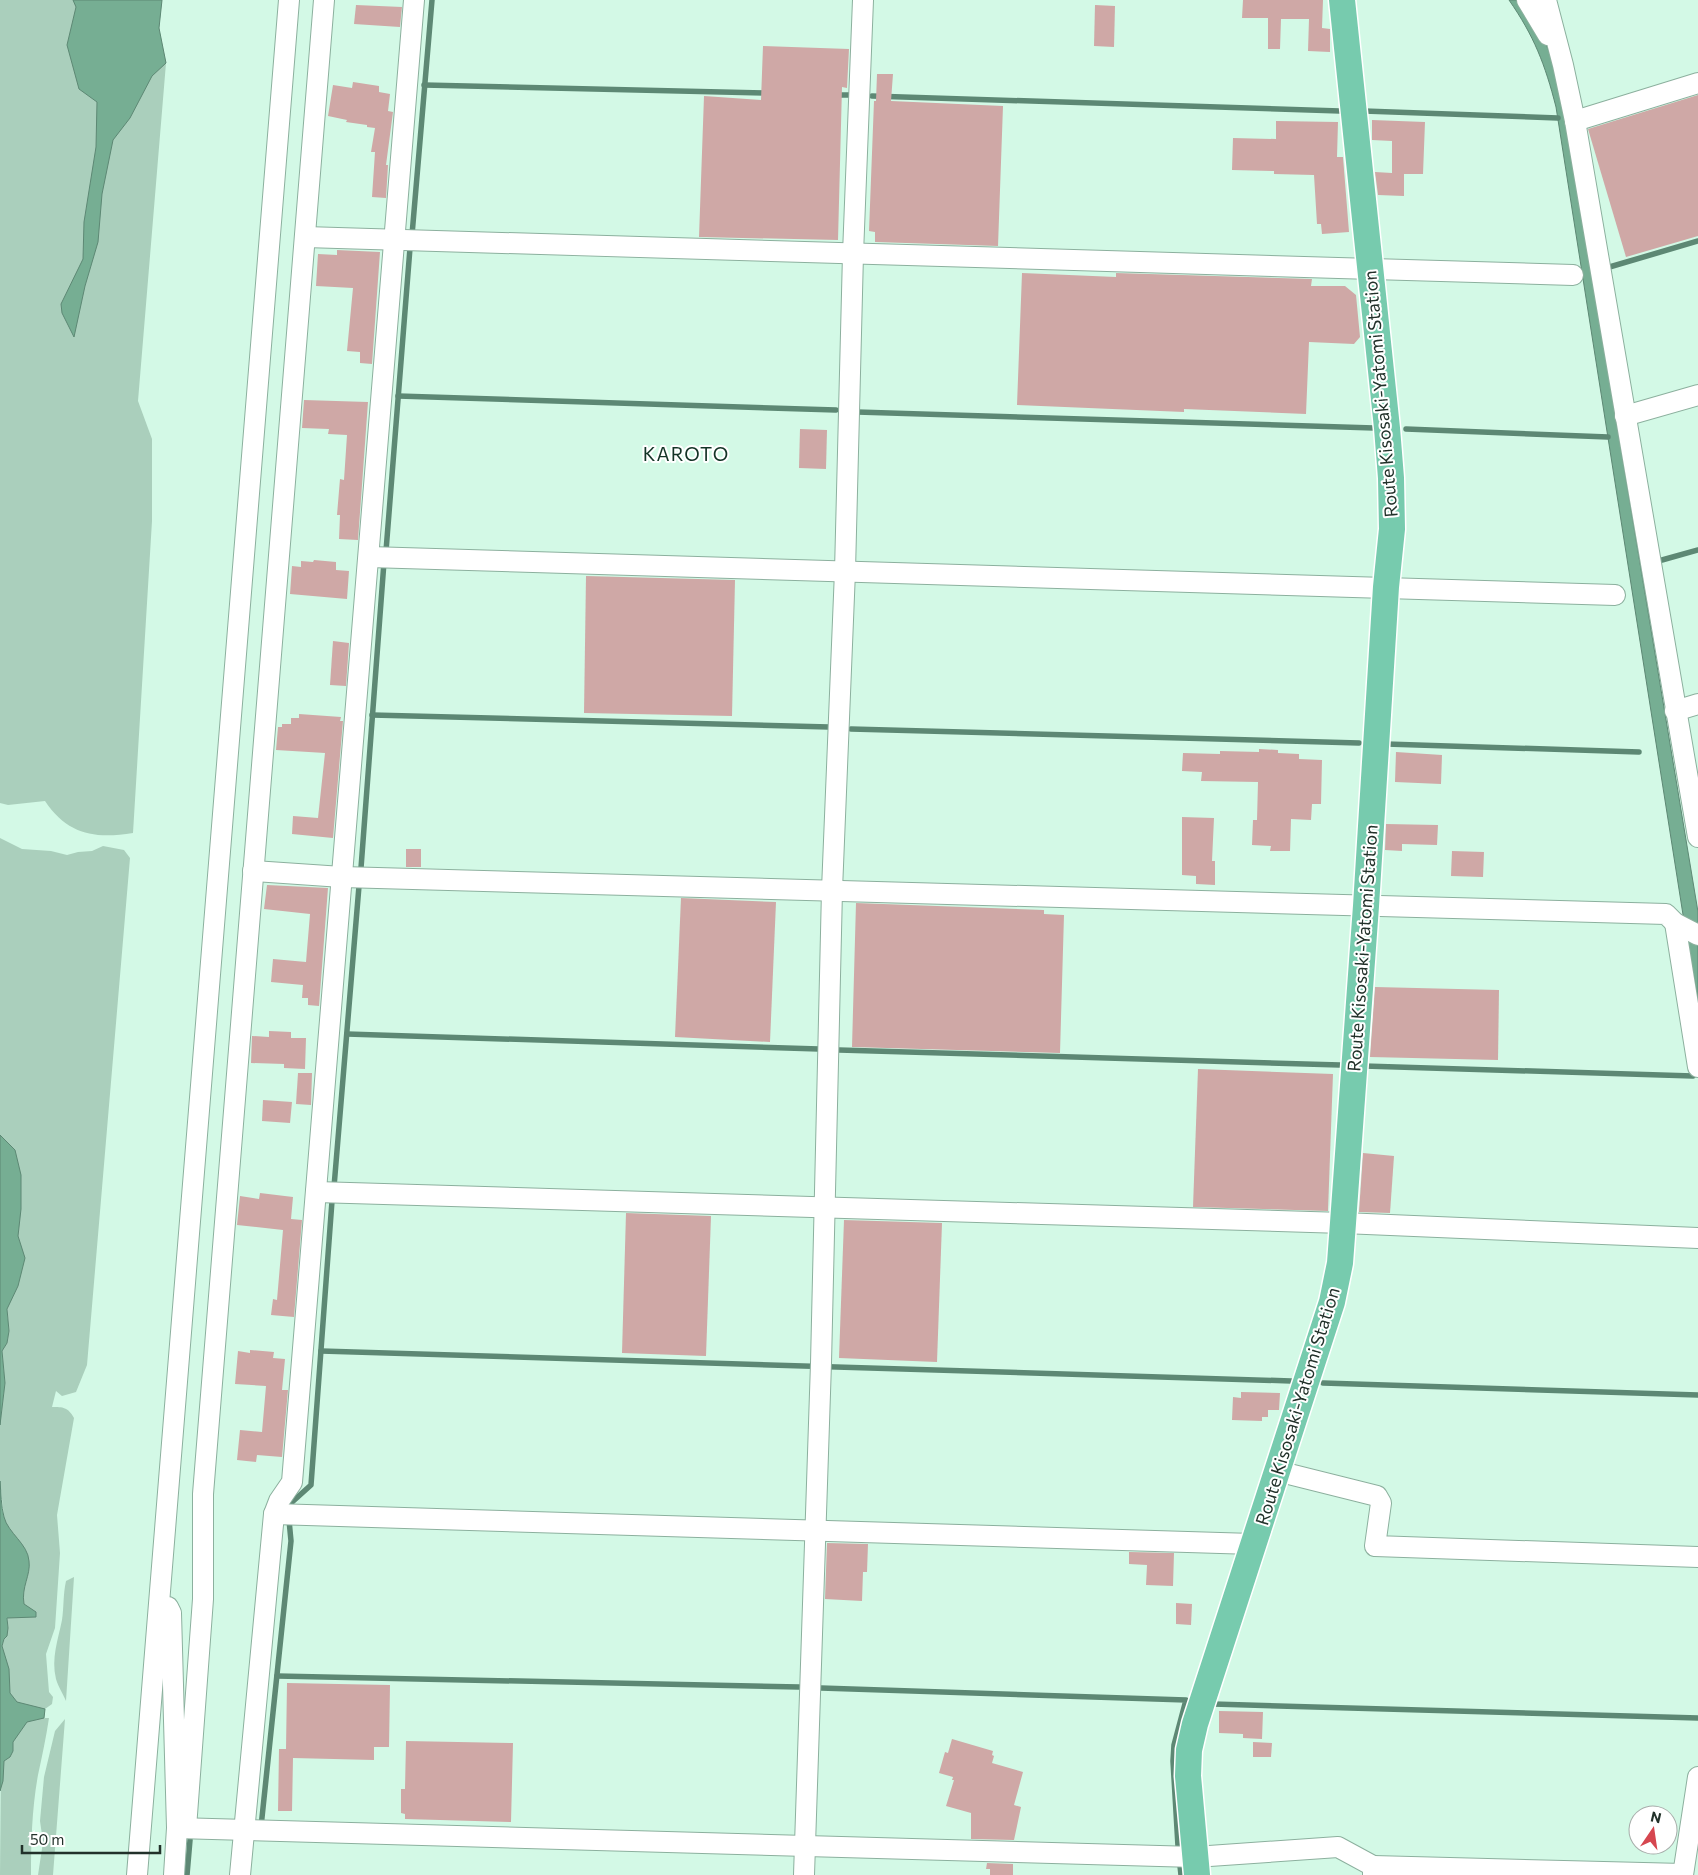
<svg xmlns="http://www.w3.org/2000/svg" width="1698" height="1875" font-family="Commissioner,sans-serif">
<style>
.green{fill:#aacfbc}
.water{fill:#76ae93;stroke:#5d8874}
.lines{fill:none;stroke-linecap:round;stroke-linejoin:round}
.stream{stroke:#5d8874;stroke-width:5.5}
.building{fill:#cfa8a6}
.minor-casing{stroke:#8cb09e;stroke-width:22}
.major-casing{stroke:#fff;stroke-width:29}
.minor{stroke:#fff;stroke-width:20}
.major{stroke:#77cbae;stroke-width:26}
.labels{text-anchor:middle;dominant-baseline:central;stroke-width:4;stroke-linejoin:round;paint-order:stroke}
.street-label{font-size:18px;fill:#22312a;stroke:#fff}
.neighbourhood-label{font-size:19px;letter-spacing:1px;fill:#133426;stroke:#fff}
</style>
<rect width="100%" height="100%" fill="#d3f9e6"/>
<g class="green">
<path d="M 0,0 L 162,0 L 159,28 L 166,63 L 138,401 L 152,439 L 152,521 L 133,833 C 95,839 68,835 45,801 L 8,805 L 0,803 Z"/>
<path d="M 0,838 L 22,849 L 51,851 L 67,855 L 78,852 L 92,851 L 103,846 L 124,850 L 130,858 L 87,1365 L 76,1392 L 62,1396 L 56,1391 L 52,1407 C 63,1407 68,1407 74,1418 L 57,1515 L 60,1553 L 55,1628 L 46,1654 L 49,1692 L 53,1697 L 52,1704 L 45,1709 L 44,1718 L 49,1718 C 46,1738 42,1756 38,1775 C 32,1808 31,1842 31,1875 L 0,1875 L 2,1646 L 8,1628 L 4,1517 L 0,1481 L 0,1425 L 5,1383 L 2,1351 L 7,1343 L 9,1331 L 0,1212 Z"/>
<path d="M 74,1577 L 66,1701 C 63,1694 58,1686 56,1679 C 51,1658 58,1640 62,1620 C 64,1607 63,1594 66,1581 Z"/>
<path d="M 65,1719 L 53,1875 L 38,1875 L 43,1842 L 40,1821 L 44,1777 L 55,1731 Z"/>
</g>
<g class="water">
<path d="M 73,0 L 162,0 L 159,28 L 166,63 L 152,76 L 130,118 L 113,140 L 102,194 L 98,242 L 85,286 L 74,337 L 62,313 L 61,304 L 83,259 L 84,222 L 96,147 L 97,102 L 79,89 L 67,45 L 76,7 Z"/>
<path d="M 1509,0 L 1521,0 L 1546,44 L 1553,62 L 1567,124 L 1698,912 L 1698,999 L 1684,921 L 1556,107 C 1545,64 1534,36 1509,0 Z"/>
<path d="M 0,1135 L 15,1150 L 21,1175 L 21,1209 L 18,1236 L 25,1258 L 18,1286 L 7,1309 L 9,1331 L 7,1343 L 2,1351 L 5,1383 L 0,1425 Z"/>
<path d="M 0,1481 C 1,1493 1,1506 4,1517 C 8,1533 28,1544 29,1561 C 31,1575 21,1587 24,1604 L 36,1612 L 36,1617 L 7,1618 L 8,1628 L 7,1636 L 4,1639 L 2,1646 L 9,1669 L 10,1693 L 17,1702 L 45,1709 L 44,1718 L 27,1722 L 13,1742 L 13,1751 L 10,1757 L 4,1761 L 3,1781 L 0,1791 Z"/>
</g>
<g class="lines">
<g class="stream">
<path d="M 424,85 L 769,93"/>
<path d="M 836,95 L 851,95"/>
<path d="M 872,96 L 1340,111"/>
<path d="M 1364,111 L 1558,118"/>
<path d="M 412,235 L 432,0"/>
<path d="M 1606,268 L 1698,241"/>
<path d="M 398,396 L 836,410"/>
<path d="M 857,412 L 1374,428"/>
<path d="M 1406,429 L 1608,437"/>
<path d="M 386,551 L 410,248"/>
<path d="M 1662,560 L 1698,550"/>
<path d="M 372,715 L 829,727"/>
<path d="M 851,729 L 1359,743"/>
<path d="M 1386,744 L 1639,752"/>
<path d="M 361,868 L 384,562"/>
<path d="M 347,1034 L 819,1049"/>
<path d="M 839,1050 L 1340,1065"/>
<path d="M 1364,1066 L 1693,1076"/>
<path d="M 334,1187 L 359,886"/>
<path d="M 321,1351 L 1291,1381"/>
<path d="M 1323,1383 L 1698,1395"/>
<path d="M 289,1509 L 291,1503 L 311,1485 L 332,1201"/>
<path d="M 277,1676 L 799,1687"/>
<path d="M 821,1688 L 1186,1700 L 1174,1745 L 1173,1761 L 1178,1846"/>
<path d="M 1213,1704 L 1698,1718"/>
<path d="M 261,1827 L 291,1541 L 289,1520"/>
<path d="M 1180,1866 L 1181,1875"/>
<path d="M 187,1875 L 190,1840"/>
</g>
</g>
<g class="building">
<path d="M 1243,0 L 1323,0 L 1322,28 L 1330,29 L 1330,52 L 1308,51 L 1309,19 L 1281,19 L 1280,49 L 1268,49 L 1268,18 L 1242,18 Z"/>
<path d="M 356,5 L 402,7 L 400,27 L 354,24 Z"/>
<path d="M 1095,5 L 1115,6 L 1114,47 L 1094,46 Z"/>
<path d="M 763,46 L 849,49 L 847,88 L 842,87 L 838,240 L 699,237 L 704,96 L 761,100 Z"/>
<path d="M 877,74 L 893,74 L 891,101 L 1003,106 L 998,246 L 875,242 L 875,232 L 869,231 L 874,101 L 876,101 Z"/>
<path d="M 353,82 L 379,86 L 379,92 L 390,94 L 388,111 L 393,112 L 386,165 L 388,165 L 386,198 L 372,197 L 375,152 L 371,152 L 375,128 L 367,127 L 367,125 L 346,122 L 347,120 L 328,116 L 333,85 L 352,88 Z"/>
<path d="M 1698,95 L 1698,236 L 1626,257 L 1588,129 Z"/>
<path d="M 1372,120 L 1425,122 L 1423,174 L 1404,174 L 1404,196 L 1378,195 L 1375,172 L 1392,173 L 1392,141 L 1372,140 Z"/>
<path d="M 1276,121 L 1338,122 L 1337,157 L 1343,157 L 1349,232 L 1322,234 L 1321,224 L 1317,224 L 1314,175 L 1274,174 L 1274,171 L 1232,170 L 1233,138 L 1276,139 Z"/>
<path d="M 337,250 L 380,252 L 372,364 L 360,363 L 360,352 L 347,351 L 353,288 L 316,286 L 318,254 L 337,255 Z"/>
<path d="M 1022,273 L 1116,277 L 1116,273 L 1312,279 L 1311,286 L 1345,286 L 1356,295 L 1360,337 L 1354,344 L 1309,342 L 1306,414 L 1184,409 L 1184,412 L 1017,405 Z"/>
<path d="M 304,400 L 368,402 L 358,540 L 339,539 L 340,515 L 337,515 L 340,479 L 344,480 L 347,435 L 328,434 L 329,429 L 302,428 Z"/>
<path d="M 800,429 L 827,430 L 826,469 L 799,468 Z"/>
<path d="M 314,560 L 336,562 L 336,570 L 349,571 L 347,599 L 290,594 L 292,566 L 301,567 L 301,561 L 313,562 Z"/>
<path d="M 586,576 L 735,580 L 732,716 L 584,713 Z"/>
<path d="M 333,641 L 349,643 L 346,686 L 330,685 Z"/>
<path d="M 299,714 L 341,717 L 340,721 L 343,721 L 333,838 L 292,834 L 293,816 L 318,818 L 325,753 L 276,750 L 278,727 L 282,727 L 282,724 L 291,724 L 291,718 L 299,718 Z"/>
<path d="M 1259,749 L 1278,750 L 1278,753 L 1299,754 L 1299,759 L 1322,760 L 1321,804 L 1312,804 L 1311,820 L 1291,819 L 1290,851 L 1270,851 L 1271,846 L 1252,845 L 1253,820 L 1257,820 L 1258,782 L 1201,781 L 1202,772 L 1182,771 L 1183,753 L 1220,754 L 1220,751 L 1259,752 Z"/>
<path d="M 1396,752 L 1442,755 L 1441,784 L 1395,782 Z"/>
<path d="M 1182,817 L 1214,818 L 1212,861 L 1215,861 L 1215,885 L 1196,884 L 1196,876 L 1182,875 Z"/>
<path d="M 1386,824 L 1438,825 L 1437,845 L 1402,844 L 1402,851 L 1385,850 Z"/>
<rect x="406" y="849" width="15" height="18"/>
<path d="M 1452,851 L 1484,852 L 1483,877 L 1451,876 Z"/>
<path d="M 267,885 L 328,888 L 319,1006 L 308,1005 L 308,998 L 302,998 L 303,985 L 271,982 L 273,959 L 306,962 L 310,914 L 264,909 Z"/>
<path d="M 681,898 L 776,902 L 770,1042 L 675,1037 Z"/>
<path d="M 856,903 L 1044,910 L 1044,914 L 1064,915 L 1060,1053 L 852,1047 Z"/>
<path d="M 1375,987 L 1499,990 L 1498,1060 L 1370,1057 Z"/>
<path d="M 269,1031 L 291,1032 L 291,1038 L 306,1038 L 305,1069 L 284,1068 L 284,1064 L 251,1063 L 252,1036 L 269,1037 Z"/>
<path d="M 1198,1069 L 1333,1074 L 1328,1211 L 1193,1207 Z"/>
<path d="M 298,1073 L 312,1073 L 311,1105 L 296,1104 Z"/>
<path d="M 263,1100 L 292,1102 L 290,1123 L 262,1121 Z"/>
<path d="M 1363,1153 L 1394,1156 L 1390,1213 L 1359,1212 Z"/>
<path d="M 260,1193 L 293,1197 L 291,1219 L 302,1220 L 294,1317 L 271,1315 L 273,1299 L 277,1300 L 283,1230 L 237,1225 L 240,1196 L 259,1199 Z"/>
<path d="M 626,1213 L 711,1216 L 706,1356 L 622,1353 Z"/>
<path d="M 844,1220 L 942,1223 L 937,1362 L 839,1358 Z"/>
<path d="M 250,1350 L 274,1352 L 273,1358 L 285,1359 L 282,1390 L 288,1390 L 282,1457 L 257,1455 L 256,1462 L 237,1460 L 240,1430 L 262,1432 L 266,1386 L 235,1384 L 238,1351 L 250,1353 Z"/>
<path d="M 1241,1392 L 1280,1393 L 1279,1410 L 1268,1410 L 1268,1417 L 1262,1417 L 1262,1421 L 1232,1420 L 1233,1397 L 1241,1398 Z"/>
<path d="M 827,1543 L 868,1544 L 867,1572 L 863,1572 L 862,1601 L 825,1599 Z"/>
<path d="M 1129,1552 L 1174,1553 L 1173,1586 L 1146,1585 L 1147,1565 L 1129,1564 Z"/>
<path d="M 1176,1603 L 1192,1604 L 1191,1625 L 1176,1624 Z"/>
<path d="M 287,1683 L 390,1685 L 389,1747 L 374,1747 L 374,1760 L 293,1758 L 292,1811 L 278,1811 L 279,1749 L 286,1749 Z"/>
<path d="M 1219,1711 L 1263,1712 L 1262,1739 L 1243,1738 L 1243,1734 L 1219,1733 Z"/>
<path d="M 952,1739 L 993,1751 L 992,1755 L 994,1756 L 992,1763 L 1023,1772 L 1014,1805 L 1021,1807 L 1014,1840 L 971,1839 L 971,1813 L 946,1806 L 954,1780 L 952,1780 L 953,1777 L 939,1773 L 945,1752 L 948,1753 Z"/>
<path d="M 406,1741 L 513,1743 L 511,1822 L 405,1819 L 405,1814 L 401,1813 L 401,1789 L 405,1789 Z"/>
<path d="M 1253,1742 L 1272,1743 L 1271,1757 L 1253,1757 Z"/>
<path d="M 987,1863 L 1013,1864 L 1013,1875 L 990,1875 L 990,1869 L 986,1869 Z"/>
</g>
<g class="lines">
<defs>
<g id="minor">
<path d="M 1527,0 L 1548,35"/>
<path d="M 1546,0 L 1563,65 L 1575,121 L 1698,837"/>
<path d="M 1575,121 L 1698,83"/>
<path d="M 305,237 L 1573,275"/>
<path d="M 1625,416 L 1698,395"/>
<path d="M 369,557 L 1615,595"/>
<path d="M 1675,711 L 1698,704"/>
<path d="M 253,871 L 342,877 L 1666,914 L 1675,923 L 1698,935"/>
<path d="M 1675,923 L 1698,1067"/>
<path d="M 316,1192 L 1343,1223 L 1698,1238"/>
<path d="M 1277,1471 L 1377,1496 L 1381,1503 L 1375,1546 L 1698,1557"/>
<path d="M 274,1514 L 1253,1544"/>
<path d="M 168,1607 L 171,1613 L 177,1828 L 1195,1857 L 1338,1847 L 1373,1866 L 1373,1875"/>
<path d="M 186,1828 L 203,1599 L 203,1494 L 324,0"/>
<path d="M 1373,1866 L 1683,1874"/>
<path d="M 137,1875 L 289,0"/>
<path d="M 174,1875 L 177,1828"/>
<path d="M 240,1875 L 274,1514 L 279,1501 L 292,1482 L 414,0"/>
<path d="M 804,1875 L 821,1363 L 832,890 L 845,571 L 853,254 L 863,0"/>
<path d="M 1683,1875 L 1698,1777"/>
</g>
<path id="major" d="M 1197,1875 L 1188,1776 L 1189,1750 L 1195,1724 L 1332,1302 L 1340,1263 L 1343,1223 L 1366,906 L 1386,587 L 1392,529 L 1391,478 L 1387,428 L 1342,0"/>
</defs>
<use href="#minor" class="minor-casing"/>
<use href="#major" class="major-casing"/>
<use href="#minor" class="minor"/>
<use href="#major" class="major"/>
</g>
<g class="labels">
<g class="street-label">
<text transform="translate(1380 394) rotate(-95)">Route Kisosaki-Yatomi Station</text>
<text transform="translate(1362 948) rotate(-86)">Route Kisosaki-Yatomi Station</text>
<text transform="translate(1297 1406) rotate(-73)">Route Kisosaki-Yatomi Station</text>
</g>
<g class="neighbourhood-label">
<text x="686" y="453">KAROTO</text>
</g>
</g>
<g transform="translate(1653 1830) rotate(13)"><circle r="24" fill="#ffffff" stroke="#a7adaa"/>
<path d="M0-4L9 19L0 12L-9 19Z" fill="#d6464f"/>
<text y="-8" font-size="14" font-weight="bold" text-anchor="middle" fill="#22312a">N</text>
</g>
<path d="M22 1845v8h138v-8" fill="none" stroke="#22312a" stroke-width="2.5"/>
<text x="30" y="1845" font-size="15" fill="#22312a" stroke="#ffffff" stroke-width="4" paint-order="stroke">50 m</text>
</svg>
